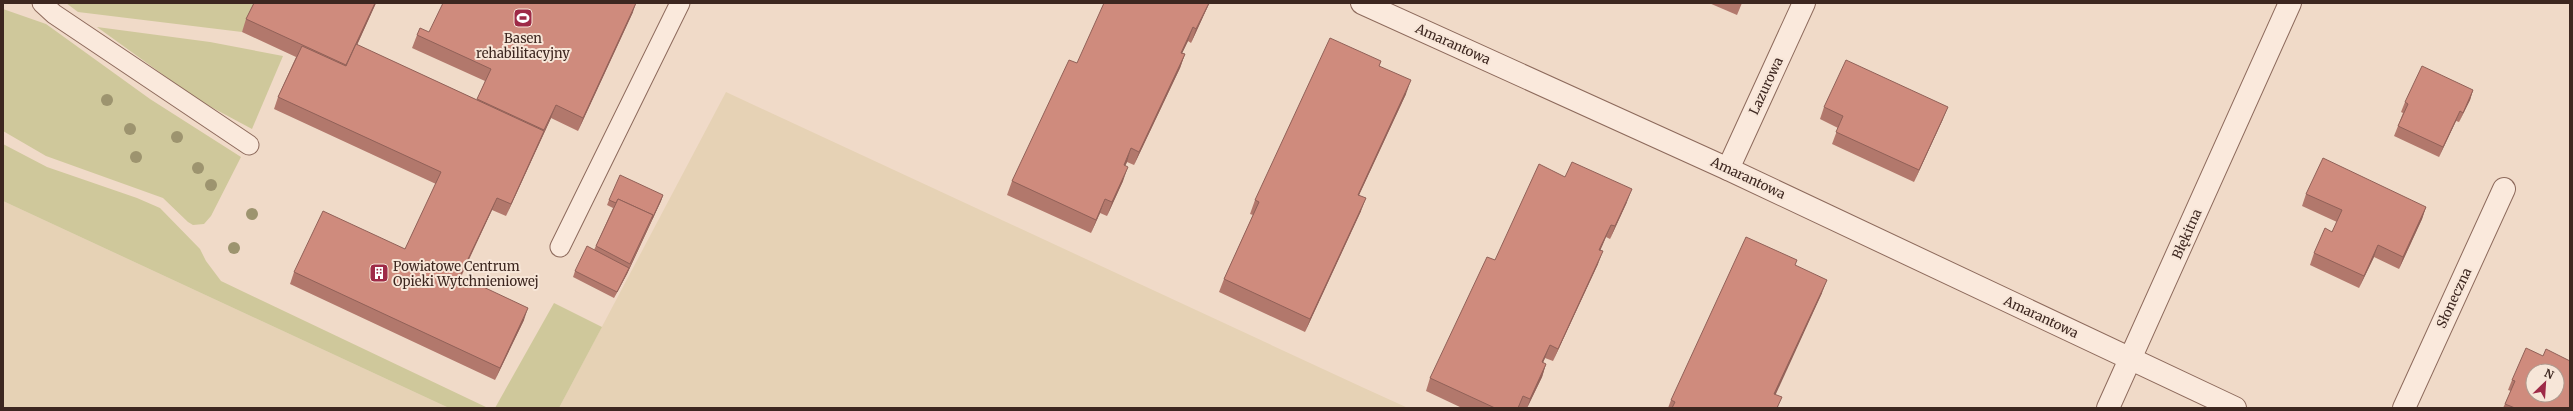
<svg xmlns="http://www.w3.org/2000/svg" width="2573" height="411" font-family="Merriweather,serif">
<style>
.farmland{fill:#e6d2b5}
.green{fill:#cfc89b}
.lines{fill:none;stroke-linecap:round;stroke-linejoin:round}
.lane-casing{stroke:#8d6a5c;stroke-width:21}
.street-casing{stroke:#8d6a5c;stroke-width:24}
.lane{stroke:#fae9dc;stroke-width:19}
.street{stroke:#fae9dc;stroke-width:22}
.tree{fill:#9d946f}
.wall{fill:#b2786c}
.shaded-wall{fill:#916158}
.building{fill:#cf8b7d;stroke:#916158;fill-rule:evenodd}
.labels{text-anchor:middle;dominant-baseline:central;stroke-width:4;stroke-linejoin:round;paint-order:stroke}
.poi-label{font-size:13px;fill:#3d2720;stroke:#f7e6d8}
.street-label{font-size:13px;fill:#3d2720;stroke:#f7e6d8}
</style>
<rect width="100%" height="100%" fill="#f0dac8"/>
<g class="farmland">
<path d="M 726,92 L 1364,388 L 1408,408 L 559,408 Z"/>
<path d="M 3,201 L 449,408 L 3,408 Z"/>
</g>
<g class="green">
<path d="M 66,3 L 255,3 L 242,32 L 78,12 Z"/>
<path d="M 3,9 L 46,24 L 150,99 L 241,157 L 211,216 L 204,224 L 193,225 L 188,222 L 163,198 L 46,156 L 3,131 Z"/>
<path d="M 97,27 L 210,42 L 283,56 L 252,129 L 198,100 Z"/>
<path d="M 3,144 L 47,167 L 137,198 L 160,208 L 200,249 L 206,261 L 221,281 L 488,408 L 449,408 L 3,201 Z"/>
<path d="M 554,303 L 602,327 L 559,408 L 495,408 Z"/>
</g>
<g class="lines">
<defs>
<g id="lane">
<path d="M 42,3 L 54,14 L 249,145"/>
<path d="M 560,247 L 680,3"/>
</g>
<g id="street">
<path d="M 1362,3 L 1728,169 L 2235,408"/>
<path d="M 1728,169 L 1804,3"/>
<path d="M 2108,408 L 2290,3"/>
<path d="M 2404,408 L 2504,189"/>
</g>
</defs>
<use href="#lane" class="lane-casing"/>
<use href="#street" class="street-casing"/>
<use href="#lane" class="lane"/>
<use href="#street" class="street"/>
</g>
<g class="tree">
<circle cx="107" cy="100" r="6"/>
<circle cx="130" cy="129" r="6"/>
<circle cx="177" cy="137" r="6"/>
<circle cx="136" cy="157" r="6"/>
<circle cx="198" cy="168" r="6"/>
<circle cx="211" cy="185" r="6"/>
<circle cx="252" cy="214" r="6"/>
<circle cx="234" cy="248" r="6"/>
</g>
<g class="wall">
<path d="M 254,3 L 376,3 L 357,45 L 477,100 L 485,81 L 412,48 L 417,35 L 429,32 L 633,12 L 578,131 L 551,118 L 506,216 L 492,210 L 461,277 L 524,320 L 495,380 L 290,284 L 294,272 L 405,249 L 436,184 L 274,109 L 278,97 L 296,57 L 242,32 L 246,19 Z"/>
<path d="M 1709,3 L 1742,3 L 1737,15 Z"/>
<path d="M 1208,6 L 1191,43 L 1188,41 L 1182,53 L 1185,54 L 1180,68 L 1134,165 L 1127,162 L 1125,166 L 1123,181 L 1107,216 L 1100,213 L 1091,233 L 1007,195 L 1012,181 L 1077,63 Z"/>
<path d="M 1381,61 L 1379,66 L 1406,94 L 1359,195 L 1361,211 L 1305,332 L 1219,292 L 1224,279 L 1253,215 L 1250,214 L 1255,200 Z"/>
<path d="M 2473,90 L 2470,100 L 2459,122 L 2456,121 L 2439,157 L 2394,136 L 2398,126 L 2403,113 L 2401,112 L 2405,102 Z"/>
<path d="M 1824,107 L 1943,119 L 1914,182 L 1832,144 L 1838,128 L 1820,119 Z"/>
<path d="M 2306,194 L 2426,207 L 2422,219 L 2399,269 L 2374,257 L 2359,288 L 2310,265 L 2314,253 L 2332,232 L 2337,222 L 2302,206 Z"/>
<path d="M 663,195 L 661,201 L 627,274 L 614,298 L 573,277 L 575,271 L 594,250 L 613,208 L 607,205 L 609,200 Z"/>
<path d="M 1627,202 L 1610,239 L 1606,237 L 1600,250 L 1598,264 L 1553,361 L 1545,358 L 1543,363 L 1546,364 L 1542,377 L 1527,408 L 1462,408 L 1426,391 L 1430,378 L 1495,260 Z"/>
<path d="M 1795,265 L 1822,293 L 1775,394 L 1778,408 L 1668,408 L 1671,400 Z"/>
<path d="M 2543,356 L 2570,408 L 2503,408 L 2511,391 L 2508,390 L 2512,380 Z"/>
</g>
<g class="shaded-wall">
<path d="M 375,3 L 376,3 L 342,78 L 346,65 Z"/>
<path d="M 636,3 L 633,12 L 578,131 L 583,118 Z"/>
<path d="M 1209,3 L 1210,3 L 1208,6 L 1191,43 L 1196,29 Z"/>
<path d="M 1193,27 L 1188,41 L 1176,66 L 1181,53 Z"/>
<path d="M 1185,54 L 1180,68 L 1134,165 L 1139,152 Z"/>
<path d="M 1411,80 L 1406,94 L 1353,208 L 1358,195 Z"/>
<path d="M 2473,90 L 2470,100 L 2459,122 L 2463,113 Z"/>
<path d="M 556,105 L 551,118 L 506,216 L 511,204 Z"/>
<path d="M 1948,107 L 1943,119 L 1914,182 L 1919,170 Z"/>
<path d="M 2460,111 L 2456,121 L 2439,157 L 2443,147 Z"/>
<path d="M 1131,148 L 1127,162 L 1119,179 L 1124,165 Z"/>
<path d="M 1128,167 L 1123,181 L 1107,216 L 1112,202 Z"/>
<path d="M 1632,189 L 1627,202 L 1610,239 L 1615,226 Z"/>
<path d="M 663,195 L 661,201 L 627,274 L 614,298 L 629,268 Z"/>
<path d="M 497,198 L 492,210 L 455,288 L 460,276 Z"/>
<path d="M 1366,198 L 1361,211 L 1305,332 L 1310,319 Z"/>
<path d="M 1105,199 L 1100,213 L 1091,233 L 1096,220 Z"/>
<path d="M 2426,207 L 2422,219 L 2399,269 L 2403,257 Z"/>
<path d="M 1611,225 L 1606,237 L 1595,263 L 1599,250 Z"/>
<path d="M 2378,245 L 2374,257 L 2359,288 L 2364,276 Z"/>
<path d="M 1603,251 L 1598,264 L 1553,361 L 1558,349 Z"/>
<path d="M 1827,280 L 1822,293 L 1770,407 L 1774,394 Z"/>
<path d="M 528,308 L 524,320 L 495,380 L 500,368 Z"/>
<path d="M 1550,345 L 1545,358 L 1537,375 L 1542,362 Z"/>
<path d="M 1546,364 L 1542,377 L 1527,408 L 1530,399 Z"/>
</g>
<g class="building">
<path d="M 254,3 L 375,3 L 346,65 L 246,19 Z"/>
<path d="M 443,3 L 636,3 L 583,118 L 556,105 L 544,130 L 477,99 L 491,69 L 417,35 L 420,28 L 429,32 Z"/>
<path d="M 1104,3 L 1209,3 L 1196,29 L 1193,27 L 1181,53 L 1185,54 L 1139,152 L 1131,148 L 1124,165 L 1128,167 L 1112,202 L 1105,199 L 1096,220 L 1012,181 L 1069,60 L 1077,63 Z"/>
<path d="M 1330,38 L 1381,61 L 1379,66 L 1411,80 L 1358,195 L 1366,198 L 1310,319 L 1224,279 L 1259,202 L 1255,200 Z"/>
<path d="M 356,44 L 544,131 L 511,204 L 497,198 L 460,276 L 528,308 L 500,368 L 294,272 L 323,211 L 405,249 L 441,172 L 278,97 L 302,46 L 346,66 Z"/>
<path d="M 1846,60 L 1948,107 L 1919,170 L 1836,132 L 1843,116 L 1824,107 Z"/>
<path d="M 2422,66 L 2473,90 L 2463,113 L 2460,111 L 2443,147 L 2398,126 L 2408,104 L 2405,102 Z"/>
<path d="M 2323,158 L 2426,207 L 2403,257 L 2378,245 L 2364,276 L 2314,253 L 2325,228 L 2332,232 L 2342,210 L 2306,194 Z"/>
<path d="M 1572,162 L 1632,189 L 1615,226 L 1611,225 L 1599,250 L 1603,251 L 1558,349 L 1550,345 L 1542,362 L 1546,364 L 1530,399 L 1523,396 L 1518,408 L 1495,408 L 1430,378 L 1487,257 L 1495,260 L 1539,164 L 1565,177 Z"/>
<path d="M 620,175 L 663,195 L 652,219 L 653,215 L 618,199 L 616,203 L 609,200 Z"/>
<path d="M 618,199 L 653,215 L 630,264 L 596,246 Z"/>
<path d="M 1746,237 L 1797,260 L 1795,265 L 1827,280 L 1774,394 L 1782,397 L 1777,408 L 1672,408 L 1675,402 L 1671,400 Z"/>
<path d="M 587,246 L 629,268 L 617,292 L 575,271 Z"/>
<path d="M 2526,348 L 2543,356 L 2546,349 L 2570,361 L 2570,408 L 2515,408 L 2505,404 L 2515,381 L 2512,380 ZM 2533,371 L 2557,371 L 2557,395 L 2533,395 Z"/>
</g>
<defs>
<symbol id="stadium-square" viewBox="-11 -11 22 22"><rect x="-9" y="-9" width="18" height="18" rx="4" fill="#9e2a47" stroke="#f7e6d8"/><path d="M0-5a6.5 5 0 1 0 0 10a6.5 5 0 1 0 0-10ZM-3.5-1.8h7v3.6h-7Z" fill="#fff"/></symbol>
<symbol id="building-square" viewBox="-11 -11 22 22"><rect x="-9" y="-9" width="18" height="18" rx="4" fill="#9e2a47" stroke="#f7e6d8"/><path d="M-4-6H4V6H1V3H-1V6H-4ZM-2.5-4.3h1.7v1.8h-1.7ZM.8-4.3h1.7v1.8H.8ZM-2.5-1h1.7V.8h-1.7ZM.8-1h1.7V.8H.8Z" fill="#fff"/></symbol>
</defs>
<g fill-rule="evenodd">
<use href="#stadium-square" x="512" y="7" width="22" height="22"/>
<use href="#building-square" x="368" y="262" width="22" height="22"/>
</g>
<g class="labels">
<g class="poi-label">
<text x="523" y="38">Basen<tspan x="523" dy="15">rehabilitacyjny</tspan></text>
<text x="393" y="266" text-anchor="start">Powiatowe Centrum<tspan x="393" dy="15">Opieki Wytchnieniowej</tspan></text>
</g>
<g class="street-label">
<text transform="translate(1453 44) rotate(24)">Amarantowa</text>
<text transform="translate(1766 86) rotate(-65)">Lazurowa</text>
<text transform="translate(1748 178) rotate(25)">Amarantowa</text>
<text transform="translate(2187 234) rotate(-66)">Błękitna</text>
<text transform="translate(2454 298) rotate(-65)">Słoneczna</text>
<text transform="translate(2041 317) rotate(25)">Amarantowa</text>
</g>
</g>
<rect width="2573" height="411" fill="none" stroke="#3d2720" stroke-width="8"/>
<g transform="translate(2545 383) rotate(25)"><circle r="19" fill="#f7e6d8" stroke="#ad9a8e"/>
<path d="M0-3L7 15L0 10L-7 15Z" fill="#9e2a47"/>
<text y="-6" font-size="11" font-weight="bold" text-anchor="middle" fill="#3d2720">N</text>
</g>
</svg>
